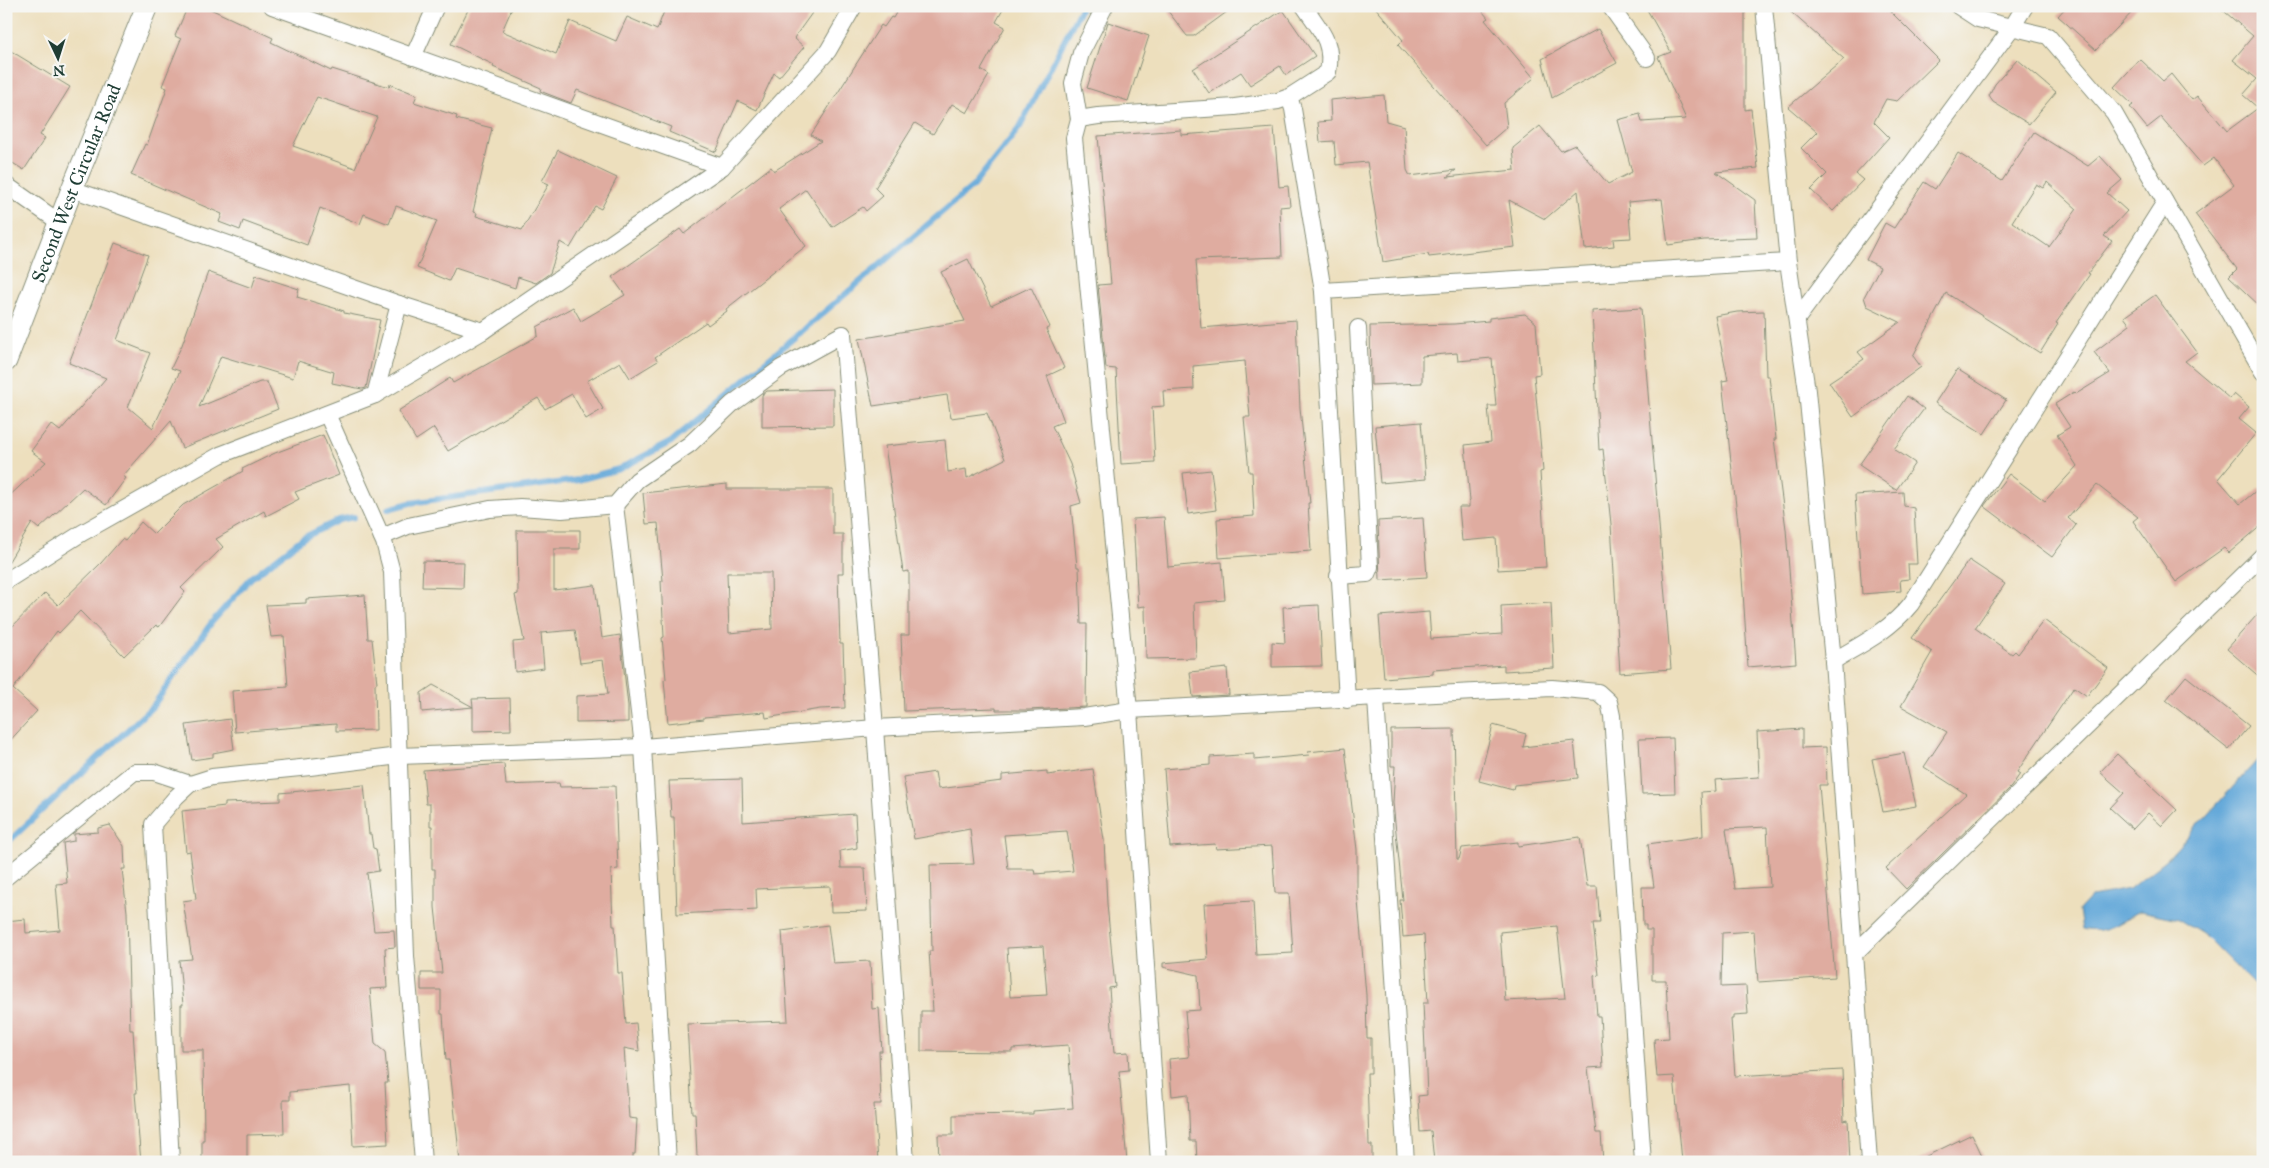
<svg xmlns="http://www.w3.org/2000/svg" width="2269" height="1168" font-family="'IM FELL Great Primer',serif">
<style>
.water{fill:#63a8d9;stroke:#417286}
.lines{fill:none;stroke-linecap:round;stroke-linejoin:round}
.stream{stroke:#63a8d9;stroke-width:6}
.building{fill:#dfaca0;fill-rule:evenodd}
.minor-casing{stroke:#868e78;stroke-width:18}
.tertiary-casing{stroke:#868e78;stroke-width:23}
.minor{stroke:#fff;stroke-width:16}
.tertiary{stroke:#fff;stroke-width:21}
.labels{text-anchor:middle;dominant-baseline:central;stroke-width:4;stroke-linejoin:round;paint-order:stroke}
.street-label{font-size:19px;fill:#1f3d34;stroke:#f6f6f2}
</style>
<rect width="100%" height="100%" fill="#f6f6f2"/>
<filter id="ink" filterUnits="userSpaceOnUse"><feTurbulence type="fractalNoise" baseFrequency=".02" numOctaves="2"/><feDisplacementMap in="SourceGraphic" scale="10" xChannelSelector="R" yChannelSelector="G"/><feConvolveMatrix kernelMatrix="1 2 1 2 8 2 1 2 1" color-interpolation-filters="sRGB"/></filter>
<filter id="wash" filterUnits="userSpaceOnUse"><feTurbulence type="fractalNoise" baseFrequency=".0096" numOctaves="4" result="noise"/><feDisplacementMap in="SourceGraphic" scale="20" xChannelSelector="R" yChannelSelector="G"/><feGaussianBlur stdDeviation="1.12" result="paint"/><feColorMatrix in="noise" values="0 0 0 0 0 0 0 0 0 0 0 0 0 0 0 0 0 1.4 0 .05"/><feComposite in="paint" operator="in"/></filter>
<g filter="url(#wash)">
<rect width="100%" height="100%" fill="#eddfbd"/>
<path class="water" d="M 2263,754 L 2263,984 L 2255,986 L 2204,935 L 2178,919 L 2140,911 C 2119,922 2106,935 2082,929 L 2079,910 L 2092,896 L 2129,889 L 2167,859 Z"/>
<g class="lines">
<g class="stream">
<path d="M 388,509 L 410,503 L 578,480 L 619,469 L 671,442 L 973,186 L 1020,127 L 1082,6"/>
<path d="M 6,844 L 153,706 L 212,622 L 251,578 L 303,538 L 339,520 L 354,517"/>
</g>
</g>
<g id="blocks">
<g class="building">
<path d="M 188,6 L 204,6 L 273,38 L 271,42 L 331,71 L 332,69 L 389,87 L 390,84 L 417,95 L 414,102 L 457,116 L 456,119 L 492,128 L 473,212 L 477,213 L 476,216 L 522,230 L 549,184 L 542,181 L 558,150 L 617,178 L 601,209 L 595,206 L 570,248 L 560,242 L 550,273 L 536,283 L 518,277 L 515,288 L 455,268 L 449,281 L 417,268 L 437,221 L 396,206 L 389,224 L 364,214 L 360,224 L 320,208 L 307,245 L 243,221 L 240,230 L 219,222 L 222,214 L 131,175 L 145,144 L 147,145 L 167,88 L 162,86 L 181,39 L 175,36 ZM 317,97 L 377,117 L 355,168 L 293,146 Z"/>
<path d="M 470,6 L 513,6 L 502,31 L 556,54 L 570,21 L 616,41 L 627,17 L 657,30 L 666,6 L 817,6 L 794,38 L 804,47 L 779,77 L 774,73 L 757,110 L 738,101 L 716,152 L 669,132 L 671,127 L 577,90 L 571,103 L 540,91 L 541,88 L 493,67 L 494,65 L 451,44 Z"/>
<path d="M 900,6 L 1005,6 L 996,22 L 1005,27 L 981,70 L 989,75 L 967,113 L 952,104 L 933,134 L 915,123 L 875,188 L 883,196 L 866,211 L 863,207 L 832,227 L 806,189 L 779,209 L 806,246 L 726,309 L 727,311 L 708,325 L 706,322 L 655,357 L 658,361 L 630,378 L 620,362 L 587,381 L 603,409 L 586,419 L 572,394 L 545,409 L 538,398 L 448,451 L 434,428 L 416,440 L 398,411 L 450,378 L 453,383 L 538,336 L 537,327 L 573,307 L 581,321 L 625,295 L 612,277 L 680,229 L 684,234 L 771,167 L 774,171 L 821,141 L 811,135 L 881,25 L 884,27 L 891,17 L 893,18 Z"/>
<path d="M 1164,6 L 1235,6 L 1194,36 L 1187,36 Z"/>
<path d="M 1374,6 L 1478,6 L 1488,18 L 1485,20 L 1534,78 L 1504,103 L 1507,127 L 1486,145 L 1398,45 L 1403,40 Z"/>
<path d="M 1645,6 L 1745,6 L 1745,110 L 1751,109 L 1758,168 L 1716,172 L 1755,200 L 1757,238 L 1704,240 L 1668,245 L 1662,199 L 1628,202 L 1631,238 L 1613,239 L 1614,246 L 1585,249 L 1578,191 L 1545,219 L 1509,200 L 1515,247 L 1429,257 L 1428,254 L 1383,262 L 1367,162 L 1336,165 L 1334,141 L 1320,142 L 1318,122 L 1331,121 L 1330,100 L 1384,95 L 1386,121 L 1404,126 L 1407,170 L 1410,176 L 1456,170 L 1447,177 L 1515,170 L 1513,148 L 1540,126 L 1561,151 L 1575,145 L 1608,184 L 1632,172 L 1618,120 L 1640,114 L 1642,122 L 1686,119 L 1658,57 L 1671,52 Z"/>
<path d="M 1784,6 L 1885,6 L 1939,60 L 1897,101 L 1886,99 L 1874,122 L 1889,137 L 1856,174 L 1863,180 L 1833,211 L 1811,190 L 1827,174 L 1801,148 L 1817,132 L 1788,107 L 1844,59 Z"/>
<path d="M 2067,6 L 2138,6 L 2096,50 L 2058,16 Z"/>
<path d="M 2218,6 L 2263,6 L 2263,309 L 2229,277 L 2237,269 L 2195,214 L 2234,185 L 2214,158 L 2203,166 L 2161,117 L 2147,128 L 2130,107 L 2133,105 L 2114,87 L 2140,59 L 2163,81 L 2171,74 L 2192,100 L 2197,96 L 2227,131 L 2258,108 L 2243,95 L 2257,79 L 2233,60 L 2253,36 Z"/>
<path d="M 1283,10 L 1315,56 L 1286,75 L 1280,66 L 1250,85 L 1241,72 L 1209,93 L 1193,69 Z"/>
<path d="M 1108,22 L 1149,36 L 1128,101 L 1087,88 Z"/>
<path d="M 1598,29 L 1617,63 L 1552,98 L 1542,59 Z"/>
<path d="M 6,48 L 70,87 L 40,135 L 45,138 L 24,170 L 6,159 Z"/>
<path d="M 2017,59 L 2056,92 L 2029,124 L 1993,102 L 1989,96 L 1995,84 Z"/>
<path d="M 1274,128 L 1279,187 L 1288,186 L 1290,206 L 1280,207 L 1282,257 L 1196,260 L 1201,328 L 1296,320 L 1300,408 L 1310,503 L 1308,503 L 1311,551 L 1219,558 L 1217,519 L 1254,516 L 1252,472 L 1249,472 L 1244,417 L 1250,417 L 1245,361 L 1193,366 L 1194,389 L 1163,391 L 1164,406 L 1152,407 L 1155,462 L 1121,464 L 1116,369 L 1106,368 L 1098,285 L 1111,284 L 1098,136 L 1181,130 L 1181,135 Z"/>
<path d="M 2034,132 L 2088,166 L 2100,156 L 2122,180 L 2107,193 L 2127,211 L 2104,236 L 2112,241 L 2088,273 L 2090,274 L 2056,323 L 2058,324 L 2040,353 L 1946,293 L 1913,356 L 1921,367 L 1853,417 L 1829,382 L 1864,359 L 1858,352 L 1900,322 L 1867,306 L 1864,297 L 1880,267 L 1866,260 L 1885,223 L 1894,228 L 1924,182 L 1935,189 L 1958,153 L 2002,181 ZM 2047,182 L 2077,209 L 2049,247 L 2012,222 L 2036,184 L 2043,188 Z"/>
<path d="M 115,243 L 148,255 L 117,340 L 150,353 L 128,407 L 153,428 L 180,371 L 171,368 L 182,345 L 208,272 L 252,288 L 256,275 L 299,289 L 297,297 L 344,311 L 344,313 L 380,320 L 366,388 L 362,389 L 332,383 L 334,372 L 298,361 L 293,378 L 221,356 L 199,407 L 260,382 L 267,382 L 278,409 L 182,448 L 171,421 L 123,476 L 126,478 L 106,505 L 83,488 L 39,529 L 32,523 L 6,566 L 6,499 L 46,462 L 31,451 L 51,424 L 60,431 L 106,378 L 69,363 Z"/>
<path d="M 968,259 L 991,306 L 1031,287 L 1050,327 L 1046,329 L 1064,368 L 1047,376 L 1064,421 L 1052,426 L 1070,464 L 1081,503 L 1071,506 L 1077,567 L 1079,567 L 1081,624 L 1087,624 L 1086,707 L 1028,710 L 996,710 L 996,708 L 904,711 L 901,635 L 909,635 L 909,571 L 903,572 L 885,446 L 945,440 L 948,472 L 966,469 L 967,478 L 1005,459 L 987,413 L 951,418 L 947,395 L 873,406 L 859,339 L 965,321 L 941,272 Z"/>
<path d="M 2155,295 L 2197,352 L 2185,361 L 2230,399 L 2234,394 L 2249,407 L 2239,419 L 2256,433 L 2218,479 L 2240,504 L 2263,485 L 2263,524 L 2229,553 L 2224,548 L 2176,582 L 2133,521 L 2138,517 L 2097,485 L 2068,518 L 2076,525 L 2052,557 L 1984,506 L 2009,474 L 2045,501 L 2077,466 L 2057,435 L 2070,427 L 2055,404 L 2074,392 L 2076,394 L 2110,373 L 2094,352 L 2130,325 L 2124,317 Z"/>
<path d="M 1641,308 L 1671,669 L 1620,673 L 1611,524 L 1603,449 L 1599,450 L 1592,311 Z"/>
<path d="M 1764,311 L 1766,376 L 1769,376 L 1776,439 L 1774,439 L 1786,529 L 1796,663 L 1748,667 L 1739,533 L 1722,381 L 1728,380 L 1715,316 L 1737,312 Z"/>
<path d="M 1525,314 L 1536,323 L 1540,374 L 1534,375 L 1543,471 L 1540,472 L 1546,567 L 1498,570 L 1496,538 L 1462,541 L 1459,507 L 1469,507 L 1469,502 L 1470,501 L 1465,445 L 1491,442 L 1488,406 L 1496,406 L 1492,358 L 1458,361 L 1457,353 L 1422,356 L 1422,383 L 1371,385 L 1370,326 L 1454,324 L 1489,321 L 1489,318 Z"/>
<path d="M 1957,369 L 2006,400 L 1984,434 L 1935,403 Z"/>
<path d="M 833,389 L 833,426 L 762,427 L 762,395 L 767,391 Z"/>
<path d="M 1907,396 L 1924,409 L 1894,449 L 1915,463 L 1896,490 L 1859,465 Z"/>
<path d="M 1421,422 L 1426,479 L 1380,483 L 1375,426 Z"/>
<path d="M 323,435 L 339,475 L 295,492 L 299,499 L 266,516 L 264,511 L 216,539 L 223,547 L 181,588 L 185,592 L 159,627 L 156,625 L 124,656 L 80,611 L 59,633 L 57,631 L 13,689 L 37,711 L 6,745 L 6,633 L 45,593 L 58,605 L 101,563 L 122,539 L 125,541 L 141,522 L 154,534 L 183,505 L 243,471 L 242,469 L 275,453 Z"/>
<path d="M 1211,470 L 1216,510 L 1188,514 L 1183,473 Z"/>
<path d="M 727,484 L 727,489 L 833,489 L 833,534 L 843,534 L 843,573 L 838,573 L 840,644 L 843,644 L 845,708 L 820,709 L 766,718 L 765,712 L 704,717 L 704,719 L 668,723 L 664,680 L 666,679 L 662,638 L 664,637 L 661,581 L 663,581 L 658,523 L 646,524 L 643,493 ZM 727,573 L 771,573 L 772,629 L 729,633 Z"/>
<path d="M 1903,492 L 1904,506 L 1914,508 L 1917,564 L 1908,564 L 1909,579 L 1900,580 L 1901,591 L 1862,594 L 1855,495 Z"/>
<path d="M 1164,517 L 1168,567 L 1222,562 L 1225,600 L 1194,603 L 1196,658 L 1146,659 L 1145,606 L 1138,607 L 1133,519 Z"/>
<path d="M 1423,518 L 1427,577 L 1380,580 L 1378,521 Z"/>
<path d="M 517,530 L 580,530 L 580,549 L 554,549 L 554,590 L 595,585 L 602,638 L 620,635 L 628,706 L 628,722 L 576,723 L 576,696 L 608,694 L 603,660 L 580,663 L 575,630 L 541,633 L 544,668 L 515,672 L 513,642 L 524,641 L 515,595 L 518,594 Z"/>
<path d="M 1969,560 L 2005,584 L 1975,628 L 2012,654 L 2015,651 L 2018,654 L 2044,620 L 2108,668 L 2087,696 L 2074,687 L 2017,772 L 2020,774 L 2011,787 L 1906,889 L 1886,868 L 1966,794 L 1924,767 L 1947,732 L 1901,706 L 1932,652 L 1912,638 Z"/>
<path d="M 423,561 L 464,562 L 463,588 L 422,587 Z"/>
<path d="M 365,595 L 368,639 L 372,639 L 377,683 L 375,684 L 376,730 L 336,731 L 336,724 L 235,732 L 232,691 L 288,687 L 284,636 L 271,637 L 266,605 L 306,603 L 306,599 Z"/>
<path d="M 1551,603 L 1554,668 L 1504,671 L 1504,665 L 1433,670 L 1433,674 L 1384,678 L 1379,616 L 1429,612 L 1431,639 L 1502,634 L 1501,606 Z"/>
<path d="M 1319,605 L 1322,666 L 1272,667 L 1272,642 L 1285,643 L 1283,607 Z"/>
<path d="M 2263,608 L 2263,680 L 2227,649 Z"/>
<path d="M 1227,668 L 1229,695 L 1193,697 L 1190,672 Z"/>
<path d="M 2186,676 L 2249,726 L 2229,750 L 2166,700 Z"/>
<path d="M 433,685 L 473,707 L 472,699 L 510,698 L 511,730 L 473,731 L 473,707 L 422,712 L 421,693 Z"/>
<path d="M 230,719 L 234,749 L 213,753 L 213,757 L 192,760 L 186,725 Z"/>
<path d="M 1493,725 L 1526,734 L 1523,747 L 1574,741 L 1578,778 L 1514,785 L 1513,790 L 1479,781 Z"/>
<path d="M 1454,729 L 1457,859 L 1459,859 L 1462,848 L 1518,842 L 1518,846 L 1580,837 L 1587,886 L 1597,886 L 1600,923 L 1593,923 L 1599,975 L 1594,976 L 1597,1016 L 1600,1016 L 1603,1067 L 1588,1068 L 1596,1133 L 1601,1133 L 1603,1162 L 1541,1162 L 1541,1160 L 1434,1162 L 1431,1131 L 1420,1132 L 1418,1096 L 1427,1095 L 1423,1003 L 1428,1003 L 1424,935 L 1403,937 L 1400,900 L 1403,900 L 1393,803 L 1395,766 L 1391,766 L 1391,730 ZM 1557,926 L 1565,998 L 1505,1001 L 1500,932 Z"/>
<path d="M 1802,729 L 1802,748 L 1826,747 L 1827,785 L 1819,785 L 1835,977 L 1758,982 L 1754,931 L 1722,933 L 1721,987 L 1746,986 L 1748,1014 L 1733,1015 L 1733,1019 L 1731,1019 L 1735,1076 L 1842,1070 L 1844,1121 L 1848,1120 L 1850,1162 L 1713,1162 L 1713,1158 L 1682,1161 L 1674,1076 L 1657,1077 L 1654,1039 L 1669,1038 L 1666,980 L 1652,980 L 1652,930 L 1646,930 L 1646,925 L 1643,925 L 1642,887 L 1654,887 L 1648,844 L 1703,836 L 1701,792 L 1716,791 L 1715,780 L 1759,777 L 1757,732 ZM 1767,827 L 1770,887 L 1735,889 L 1726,829 Z"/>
<path d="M 1673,738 L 1675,793 L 1642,794 L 1639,739 Z"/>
<path d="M 1345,748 L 1357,850 L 1357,889 L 1366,995 L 1367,1038 L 1371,1038 L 1371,1073 L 1367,1073 L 1369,1145 L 1372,1145 L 1372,1162 L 1197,1162 L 1196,1141 L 1190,1141 L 1188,1094 L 1172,1096 L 1169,1059 L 1189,1057 L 1185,1011 L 1200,1010 L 1198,975 L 1163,967 L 1163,963 L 1208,959 L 1204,904 L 1253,901 L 1256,955 L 1293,953 L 1289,893 L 1275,893 L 1272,846 L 1216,849 L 1215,844 L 1170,847 L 1164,769 L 1210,765 L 1210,757 L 1254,754 L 1254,760 L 1309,755 L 1308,752 Z"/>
<path d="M 1904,753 L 1916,806 L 1883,812 L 1872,759 Z"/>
<path d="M 2117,754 L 2177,810 L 2162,826 L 2148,813 L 2133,829 L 2110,808 L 2124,793 L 2100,772 Z"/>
<path d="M 504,764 L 506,785 L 559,783 L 560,787 L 615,786 L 618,869 L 611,870 L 613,926 L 615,926 L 618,973 L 622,973 L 626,1024 L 636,1023 L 639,1051 L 624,1048 L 629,1118 L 637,1119 L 635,1154 L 633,1154 L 633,1162 L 460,1162 L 449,1060 L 446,1060 L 443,1014 L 441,1014 L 441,990 L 421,990 L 421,973 L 442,973 L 435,907 L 435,869 L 432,869 L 432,826 L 430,826 L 430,804 L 426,804 L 423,770 Z"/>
<path d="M 1093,769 L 1104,840 L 1107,904 L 1115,987 L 1109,988 L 1114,1053 L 1128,1052 L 1129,1070 L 1119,1071 L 1127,1162 L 939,1162 L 938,1135 L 953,1135 L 953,1115 L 1033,1114 L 1033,1111 L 1073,1108 L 1068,1045 L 1012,1049 L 1012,1052 L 921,1051 L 921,1011 L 933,1011 L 929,951 L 932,951 L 930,865 L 974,864 L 970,829 L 914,839 L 903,777 L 935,772 L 938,789 L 1002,781 L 1002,775 L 1047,771 L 1047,775 ZM 1067,831 L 1073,871 L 1035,874 L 1034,869 L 1008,869 L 1004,835 ZM 1043,946 L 1047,995 L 1010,997 L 1007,948 Z"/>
<path d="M 742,779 L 743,822 L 855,814 L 857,848 L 840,851 L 841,868 L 865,868 L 867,911 L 831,912 L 830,886 L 756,889 L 757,910 L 677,914 L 674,817 L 671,817 L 669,781 Z"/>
<path d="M 364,785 L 369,834 L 371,834 L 373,848 L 376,849 L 379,871 L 367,873 L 374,931 L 394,930 L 395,947 L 385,948 L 387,988 L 370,989 L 375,1044 L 385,1052 L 388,1083 L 385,1083 L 388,1144 L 353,1146 L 350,1086 L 290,1092 L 290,1100 L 283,1100 L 284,1134 L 247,1135 L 247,1162 L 202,1162 L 202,1140 L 204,1140 L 203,1050 L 181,1050 L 181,1005 L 183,1005 L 179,960 L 192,959 L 183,901 L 196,899 L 190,851 L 186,852 L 182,811 L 225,806 L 225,803 L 280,801 L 280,793 Z"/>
<path d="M 110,825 L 124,846 L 125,869 L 122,869 L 127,912 L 130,1030 L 133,1030 L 137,1093 L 135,1093 L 141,1162 L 6,1162 L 6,921 L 25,919 L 26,933 L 60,930 L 56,884 L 67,883 L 63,843 L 74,841 L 74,834 L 98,832 L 98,828 Z"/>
<path d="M 828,925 L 833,963 L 870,961 L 872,1009 L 879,1008 L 882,1051 L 879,1051 L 881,1104 L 874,1104 L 878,1162 L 700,1162 L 699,1156 L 697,1156 L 695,1113 L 692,1113 L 687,1024 L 788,1021 L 782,931 Z"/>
<path d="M 1972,1134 L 1985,1162 L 1914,1162 Z"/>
</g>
</g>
</g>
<g filter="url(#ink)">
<use href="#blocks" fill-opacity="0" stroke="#868e78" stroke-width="1"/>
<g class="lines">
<defs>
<g id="minor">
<path d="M 272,6 L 722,167"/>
<path d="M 1105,6 L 1081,53 L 1073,83 L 1079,119 L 1074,138 L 1129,710 L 1159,1162"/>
<path d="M 1610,6 L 1647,58"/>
<path d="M 1764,6 L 1788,262 L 1807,391 L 1833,661 L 1869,1162"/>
<path d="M 1958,6 L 1978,19 L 2048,36 L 2114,113 L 2263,372"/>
<path d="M 413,57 L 436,6"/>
<path d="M 1289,97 L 1328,72 C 1334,42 1320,30 1304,6"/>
<path d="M 1079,119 L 1098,116 L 1235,107 L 1278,101 L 1289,97 L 1293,109 L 1323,291 L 1347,700"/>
<path d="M 6,185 L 59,222"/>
<path d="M 72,189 L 399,304 L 483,331"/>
<path d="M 1323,291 L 1788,262"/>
<path d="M 1797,319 L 2011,29 L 2025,6"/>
<path d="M 375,395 L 399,304"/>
<path d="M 327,414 L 384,542 L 392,572 L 406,956 L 423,1162"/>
<path d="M 615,505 L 643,747 L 668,1162"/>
<path d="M 382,537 L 408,526 L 490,509 L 520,507 L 562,510 L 615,505 L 637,480 L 690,444 L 732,404 L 781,368 L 843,334 L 875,728 L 906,1162"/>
<path d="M 1338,576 L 1367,574 L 1370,567 L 1358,328"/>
<path d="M 6,581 L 82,533 L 220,455 L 375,395 L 483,331 L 722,167 L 828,51 L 854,6"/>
<path d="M 1833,661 C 1862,644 1889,631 1911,604 L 2165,202"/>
<path d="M 1376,699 L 1406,1162"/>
<path d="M 6,877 L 134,772 L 154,772 L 190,784"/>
<path d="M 1855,953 L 2263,555"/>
<path d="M 171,1162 L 153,824 L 176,797 L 190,784 L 212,777 L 310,767 L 399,756 L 643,747 L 875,728 L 1084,717 L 1129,710 L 1552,688 L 1598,692 L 1609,702 L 1612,716 L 1643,1162"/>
</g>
<g id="tertiary">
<path id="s1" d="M 6,361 L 72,189 L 147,6"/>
</g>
</defs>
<use href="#minor" class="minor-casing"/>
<use href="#tertiary" class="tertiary-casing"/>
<use href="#minor" class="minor"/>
<use href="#tertiary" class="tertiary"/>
</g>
</g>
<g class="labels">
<g class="street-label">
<text stroke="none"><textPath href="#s1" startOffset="191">Second West Circular Road</textPath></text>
</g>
</g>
<rect width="2269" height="1168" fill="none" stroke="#f6f6f2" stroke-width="25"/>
<g transform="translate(58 58) rotate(176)" stroke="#f6f6f2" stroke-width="4" paint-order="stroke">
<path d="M0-4L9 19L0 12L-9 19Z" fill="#1f3d34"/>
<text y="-8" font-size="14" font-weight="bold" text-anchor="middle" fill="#1f3d34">N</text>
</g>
</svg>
